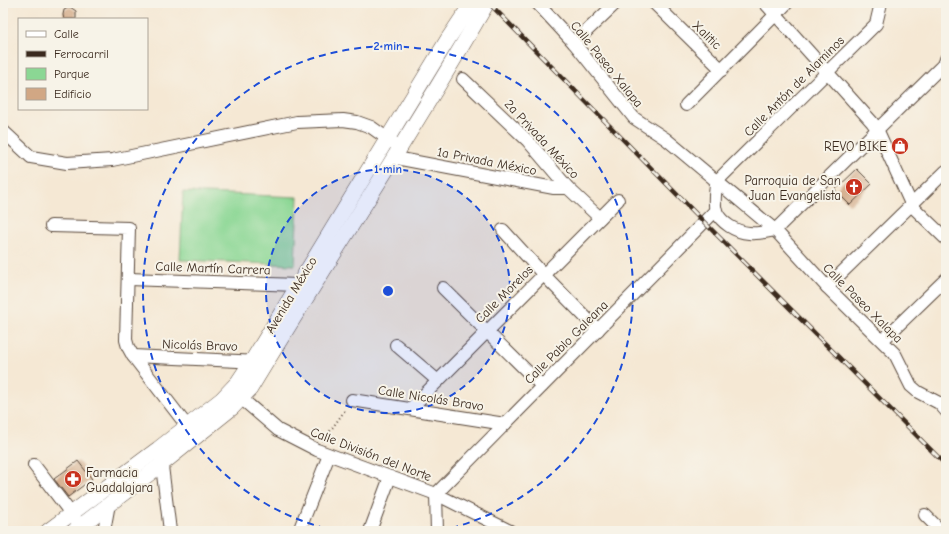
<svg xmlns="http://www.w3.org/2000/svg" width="949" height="534" font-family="'Comic Neue',sans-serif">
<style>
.green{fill:#8bd794;stroke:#638059}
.building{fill:#d1a784}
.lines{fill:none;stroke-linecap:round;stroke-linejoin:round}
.minor-casing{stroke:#574639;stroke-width:14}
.major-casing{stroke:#574639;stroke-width:16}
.path{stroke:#574639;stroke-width:2;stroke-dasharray:1 3;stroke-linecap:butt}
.minor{stroke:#fff;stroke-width:12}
.major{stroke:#fff;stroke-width:15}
.rail-casing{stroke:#3b2a1e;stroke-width:4.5}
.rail{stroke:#f7f3e8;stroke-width:3;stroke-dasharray:9;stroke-linecap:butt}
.ring{fill:none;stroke:#1d4ed8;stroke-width:2;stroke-dasharray:7 5}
.labels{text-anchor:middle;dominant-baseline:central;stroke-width:4;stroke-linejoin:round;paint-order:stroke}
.street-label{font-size:13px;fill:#3b2a1e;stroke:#f7f3e8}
.poi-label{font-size:13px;fill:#3b2a1e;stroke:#f7f3e8;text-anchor:end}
.centre{fill:#1d4ed8;stroke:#f7f3e8;stroke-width:2}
.ring-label{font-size:12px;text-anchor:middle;font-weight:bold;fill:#1d4ed8;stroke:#f7f3e8;stroke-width:4;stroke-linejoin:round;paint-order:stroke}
</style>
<rect width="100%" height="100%" fill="#f7f3e8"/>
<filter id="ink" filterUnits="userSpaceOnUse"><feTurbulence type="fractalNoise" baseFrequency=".025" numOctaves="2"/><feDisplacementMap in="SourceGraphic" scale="8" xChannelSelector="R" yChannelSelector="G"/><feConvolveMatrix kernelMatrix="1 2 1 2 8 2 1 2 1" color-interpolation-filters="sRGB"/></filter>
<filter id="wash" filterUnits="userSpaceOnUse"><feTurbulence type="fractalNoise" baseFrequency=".012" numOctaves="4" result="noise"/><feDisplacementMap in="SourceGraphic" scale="16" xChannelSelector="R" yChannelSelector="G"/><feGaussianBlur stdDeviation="0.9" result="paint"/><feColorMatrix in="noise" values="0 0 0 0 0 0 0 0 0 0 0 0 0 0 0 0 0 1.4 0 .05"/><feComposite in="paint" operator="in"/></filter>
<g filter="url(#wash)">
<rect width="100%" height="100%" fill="#f5e8d4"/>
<path class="green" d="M 183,192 L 298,197 L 295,265 L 180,260 Z"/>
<g id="blocks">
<g class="building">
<path d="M 70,7 L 76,11 L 76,19 L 64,19 L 63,15 L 64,10 Z"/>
<path d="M 857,169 L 872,184 L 850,205 L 835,190 Z"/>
<path d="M 78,461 L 92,479 L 68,497 L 54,479 Z"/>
</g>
</g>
</g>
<g filter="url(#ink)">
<use href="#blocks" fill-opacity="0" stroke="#574639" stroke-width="1"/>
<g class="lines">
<defs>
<g id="minor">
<path d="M 537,3 L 574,43 L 634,118 L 666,139 L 775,230 L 827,287 L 895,354 L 911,386 L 918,392 L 939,403 L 946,411"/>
<path d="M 654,3 L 722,70"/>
<path d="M 765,3 L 872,122 L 877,129 L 912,206 L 946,239"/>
<path d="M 881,3 L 876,24 L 716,182 C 716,191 713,202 716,211 C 721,223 736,232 749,233 C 758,234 766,232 775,230 L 945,63 L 946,59"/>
<path d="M 574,43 L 616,3"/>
<path d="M 463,79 L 528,141 L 568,188 L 600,218"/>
<path d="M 686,105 L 787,3"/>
<path d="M 3,131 L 31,157 L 67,163 L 112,160 L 297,122 L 343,120 L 357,122 L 371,127 L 395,144"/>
<path d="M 401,159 L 554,188 L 568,188"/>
<path d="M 51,226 L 129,228 L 126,340 L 128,347 L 133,356 L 187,426"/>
<path d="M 503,230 L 543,274 L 598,330"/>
<path d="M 129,279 L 297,285"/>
<path d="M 827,287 L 946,171"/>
<path d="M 443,288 L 542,386"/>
<path d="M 883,340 L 946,279"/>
<path d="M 396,345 L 438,381"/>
<path d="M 133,356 L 259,362"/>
<path d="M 235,393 L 278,430 L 317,450 L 436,494 L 510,531"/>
<path d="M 352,400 L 505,424"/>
<path d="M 411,408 L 618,200"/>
<path d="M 161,458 L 170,531"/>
<path d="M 34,465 L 76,520"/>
<path d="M 925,515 L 941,531"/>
<path d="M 104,531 L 109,504"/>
<path d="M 299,531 L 329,455"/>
<path d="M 370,531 L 390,477"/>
<path d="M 437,531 L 436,494 L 716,210"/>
</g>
<g id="major">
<path d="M 48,531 L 158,449 L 222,399 L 238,382 L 252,361 L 448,39 L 472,3"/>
<path d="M 74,531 L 162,464 L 232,408 L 250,389 C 328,260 412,134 487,3"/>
</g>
</defs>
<use href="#minor" class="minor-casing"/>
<use href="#major" class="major-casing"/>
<path class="path" d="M 323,441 L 346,409"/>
<use href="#minor" class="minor"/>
<use href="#major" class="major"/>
<defs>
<path id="rail" d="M 489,3 L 705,223 L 946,465"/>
</defs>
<use href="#rail" class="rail-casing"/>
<use href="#rail" class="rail"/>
</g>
</g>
<circle cx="388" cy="291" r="122" fill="#1d4ed8" fill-opacity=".12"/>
<g class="ring">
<circle cx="388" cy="291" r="122"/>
<path d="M337 531A245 245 0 1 1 439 531"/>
</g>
<defs>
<symbol id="shop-disc" viewBox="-11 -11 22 22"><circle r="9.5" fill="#c8321e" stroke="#f7f3e8"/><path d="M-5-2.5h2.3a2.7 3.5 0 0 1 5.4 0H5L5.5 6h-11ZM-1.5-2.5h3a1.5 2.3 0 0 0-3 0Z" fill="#fff"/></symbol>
<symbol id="church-disc" viewBox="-11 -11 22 22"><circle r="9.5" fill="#c8321e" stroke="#f7f3e8"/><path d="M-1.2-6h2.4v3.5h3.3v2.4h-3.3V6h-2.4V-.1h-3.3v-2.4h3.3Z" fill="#fff"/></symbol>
<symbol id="pharmacy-disc" viewBox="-11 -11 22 22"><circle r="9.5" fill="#c8321e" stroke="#f7f3e8"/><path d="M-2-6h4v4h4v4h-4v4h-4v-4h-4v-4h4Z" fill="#fff"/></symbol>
</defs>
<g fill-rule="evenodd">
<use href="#shop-disc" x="890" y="136" width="20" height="20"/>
<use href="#church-disc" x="844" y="177" width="20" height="20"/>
<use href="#pharmacy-disc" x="63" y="469" width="20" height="20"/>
</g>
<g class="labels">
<g class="street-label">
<text transform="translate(707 35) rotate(44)">Xalitic</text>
<text transform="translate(607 64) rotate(51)">Calle Paseo Xalapa</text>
<text transform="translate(794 86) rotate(-45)">Calle Antón de Alaminos</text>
<text transform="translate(542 139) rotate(47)">2a Privada México</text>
<text transform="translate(487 161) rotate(11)">1a Privada México</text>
<text transform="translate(213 268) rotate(2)">Calle Martín Carrera</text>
<text transform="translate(504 294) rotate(-45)">Calle Morelos</text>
<text transform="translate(291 295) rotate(-59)">Avenida México</text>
<text transform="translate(863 303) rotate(45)">Calle Paseo Xalapa</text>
<text transform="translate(566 342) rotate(-45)">Calle Pablo Galeana</text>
<text transform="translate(200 345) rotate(2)">Nicolás Bravo</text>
<text transform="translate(431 398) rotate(9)">Calle Nicolás Bravo</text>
<text transform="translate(371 454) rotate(21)">Calle División del Norte</text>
</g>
<g class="poi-label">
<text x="887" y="146">REVO BIKE</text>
<text x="841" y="180">Parroquia de San<tspan x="841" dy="15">Juan Evangelista</tspan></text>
<text x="86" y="472" text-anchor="start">Farmacia<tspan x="86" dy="15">Guadalajara</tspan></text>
</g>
</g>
<circle cx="388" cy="291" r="6" class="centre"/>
<g class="ring-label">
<text x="388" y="50">2 min</text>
<text x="388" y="173">1 min</text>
</g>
<rect width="949" height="534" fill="none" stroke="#f7f3e8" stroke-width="16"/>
<rect x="18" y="18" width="130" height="92" fill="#f7f3e8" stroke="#aca397"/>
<rect x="26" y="31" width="20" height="6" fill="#ffffff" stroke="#aca397"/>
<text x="54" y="38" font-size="12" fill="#3b2a1e">Calle</text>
<rect x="26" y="51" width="20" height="6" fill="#3b2a1e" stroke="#aca397"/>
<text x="54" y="58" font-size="12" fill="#3b2a1e">Ferrocarril</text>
<rect x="26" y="68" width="20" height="12" fill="#8bd794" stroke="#aca397"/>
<text x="54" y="78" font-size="12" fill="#3b2a1e">Parque</text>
<rect x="26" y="88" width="20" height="12" fill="#d1a784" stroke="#aca397"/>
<text x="54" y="98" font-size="12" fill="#3b2a1e">Edificio</text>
</svg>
